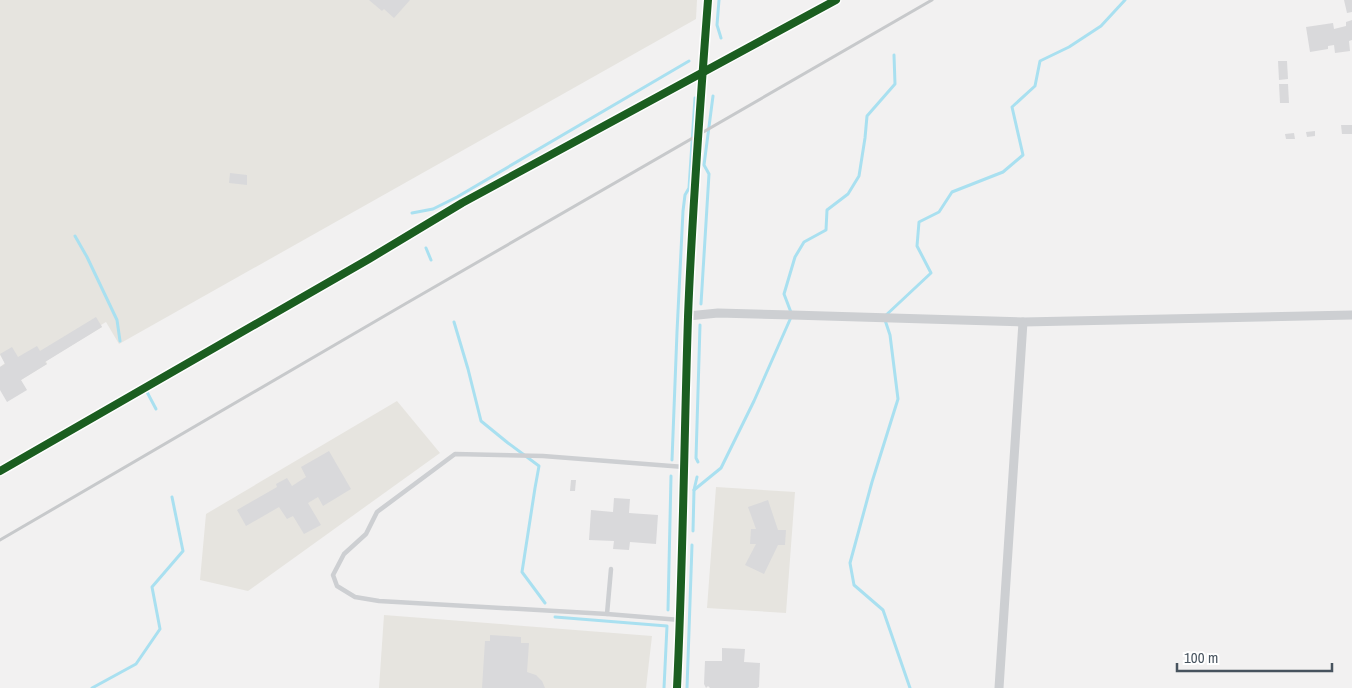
<svg xmlns="http://www.w3.org/2000/svg" width="1352" height="688" font-family="'Archivo Narrow',sans-serif">
<style>
.commercial{fill:#e6e4df}
.lines{fill:none;stroke-linecap:round;stroke-linejoin:round}
.stream{stroke:#a9e0f0;stroke-width:3}
.building{fill:#d9d9db}
.street-tunnel{stroke:#d0d1d4;stroke-width:9;stroke-dasharray:9 4.5;stroke-linecap:butt}
.lane{stroke:#cdcfd2;stroke-width:4.5}
.street{stroke:#cdcfd2;stroke-width:9}
.rail{stroke:#c7c9cb;stroke-width:3}
.cycleway-casing{stroke:#fff;stroke-width:11}
.cycleway{stroke:#1b5e20;stroke-width:8}
</style>
<rect width="100%" height="100%" fill="#f2f1f1"/>
<g class="commercial">
<path d="M 0,0 L 697,0 L 696,19 L 119,344 L 106,322 L 101,325 L 102,327 L 46,361 L 47,364 L 21,380 L 0,390 L 0,367 L 5,363 L 0,355 Z"/>
<path d="M 397,401 L 440,453 L 248,591 L 200,580 L 206,514 Z"/>
<path d="M 716,487 L 795,492 L 786,613 L 707,608 Z"/>
<path d="M 384,615 L 652,636 L 646,688 L 379,688 Z"/>
</g>
<g class="lines">
<g class="stream">
<path d="M 719,0 L 717,25 L 721,38"/>
<path d="M 412,213 L 433,209 L 457,197 L 689,61"/>
<path d="M 75,236 L 87,257 L 117,320 L 120,341"/>
<path d="M 426,248 L 431,260"/>
<path d="M 701,304 L 709,174 L 704,165 L 713,96"/>
<path d="M 454,322 L 468,369 L 481,421 L 508,443 L 539,466 L 535,488 L 522,572 L 545,603"/>
<path d="M 147,392 L 156,409"/>
<path d="M 672,460 L 677,332 L 683,211 L 685,195 L 689,188 L 695,98"/>
<path d="M 698,462 L 696,458 L 700,325"/>
<path d="M 694,490 L 721,468 L 754,401 L 792,315 L 784,294 L 795,257 L 804,242 L 826,230 L 827,210 L 848,194 L 859,176 L 865,138 L 867,116 L 895,84 L 894,55"/>
<path d="M 693,531 L 694,490 L 697,477"/>
<path d="M 668,610 L 671,476"/>
<path d="M 555,617 L 667,626 L 664,688"/>
<path d="M 92,688 L 136,664 L 160,629 L 152,587 L 183,551 L 172,497"/>
<path d="M 687,688 L 692,545"/>
<path d="M 910,688 L 883,610 L 854,585 L 850,563 L 872,482 L 898,399 L 890,335 L 884,317 L 931,273 L 917,246 L 919,222 L 939,212 L 952,192 L 1003,172 L 1023,155 L 1012,107 L 1035,86 L 1040,61 L 1069,47 L 1101,26 L 1125,0"/>
</g>
</g>
<g class="building">
<path d="M 369,0 L 410,0 L 394,18 L 384,9 L 382,11 Z"/>
<path d="M 1344,0 L 1352,0 L 1352,12 L 1347,13 Z"/>
<path d="M 1352,20 L 1352,40 L 1349,41 L 1350,51 L 1335,53 L 1334,45 L 1328,46 L 1328,49 L 1310,52 L 1306,27 L 1333,23 L 1334,29 L 1346,26 L 1346,22 Z"/>
<path d="M 1278,61 L 1287,61 L 1288,79 L 1279,80 Z"/>
<path d="M 1279,84 L 1288,84 L 1289,103 L 1280,103 Z"/>
<path d="M 1341,125 L 1352,125 L 1352,134 L 1342,134 Z"/>
<path d="M 1315,131 L 1315,136 L 1307,137 L 1306,132 Z"/>
<path d="M 1294,133 L 1295,139 L 1286,139 L 1285,134 Z"/>
<path d="M 230,173 L 247,175 L 247,185 L 229,183 Z"/>
<path d="M 96,317 L 102,327 L 45,362 L 47,364 L 21,380 L 27,390 L 7,402 L 0,390 L 0,367 L 5,364 L 0,354 L 12,347 L 18,357 L 37,346 L 40,351 Z"/>
<path d="M 329,451 L 351,489 L 323,506 L 318,497 L 308,503 L 321,525 L 304,534 L 293,516 L 287,519 L 279,507 L 246,526 L 237,510 L 277,487 L 276,484 L 287,478 L 292,486 L 306,477 L 301,467 Z"/>
<path d="M 571,480 L 576,480 L 575,491 L 570,491 Z"/>
<path d="M 614,498 L 630,499 L 629,513 L 658,515 L 656,544 L 630,542 L 629,550 L 613,549 L 614,541 L 589,540 L 591,510 L 613,512 Z"/>
<path d="M 768,500 L 778,530 L 786,530 L 785,545 L 778,545 L 764,574 L 745,565 L 756,544 L 750,544 L 751,529 L 756,529 L 748,507 Z"/>
<path d="M 490,635 L 521,637 L 521,643 L 529,643 L 527,672 L 536,675 L 542,681 L 545,688 L 482,688 L 485,641 L 490,641 Z"/>
<path d="M 722,648 L 745,649 L 744,662 L 760,663 L 759,687 L 757,688 L 710,688 L 708,686 L 706,688 L 704,684 L 705,661 L 722,661 Z"/>
</g>
<g class="lines">
<path class="street-tunnel" d="M 696,155 L 699,121"/>
<g class="lane">
<path d="M 611,569 L 607,614 L 680,620"/>
<path d="M 607,614 L 379,601 L 355,597 L 337,586 L 333,575 L 344,554 L 366,534 L 377,512 L 455,454 L 543,456 L 684,467"/>
</g>
<g class="street">
<path d="M 699,121 L 708,0"/>
<path d="M 688,316 L 718,313 L 792,315 L 1023,322 L 1352,315"/>
<path d="M 0,471 L 369,259 L 462,203 L 836,0"/>
<path d="M 677,688 L 680,620 L 688,316 L 696,155"/>
<path d="M 999,688 L 1023,322"/>
</g>
<path class="rail" d="M 0,540 L 405,304 L 932,0"/>
<defs>
<g id="cycleway">
<path d="M 0,471 L 369,259 L 462,203 L 836,0"/>
<path d="M 677,688 C 683,565 684,441 688,317 C 692,211 700,106 708,0"/>
</g>
</defs>
<use href="#cycleway" class="cycleway-casing"/>
<use href="#cycleway" class="cycleway"/>
</g>
<path d="M1177 663v8h155v-8" fill="none" stroke="#47535e" stroke-width="2.5"/>
<text x="1184" y="663" font-size="15" fill="#47535e" stroke="#ffffff" stroke-width="4" paint-order="stroke">100 m</text>
</svg>
